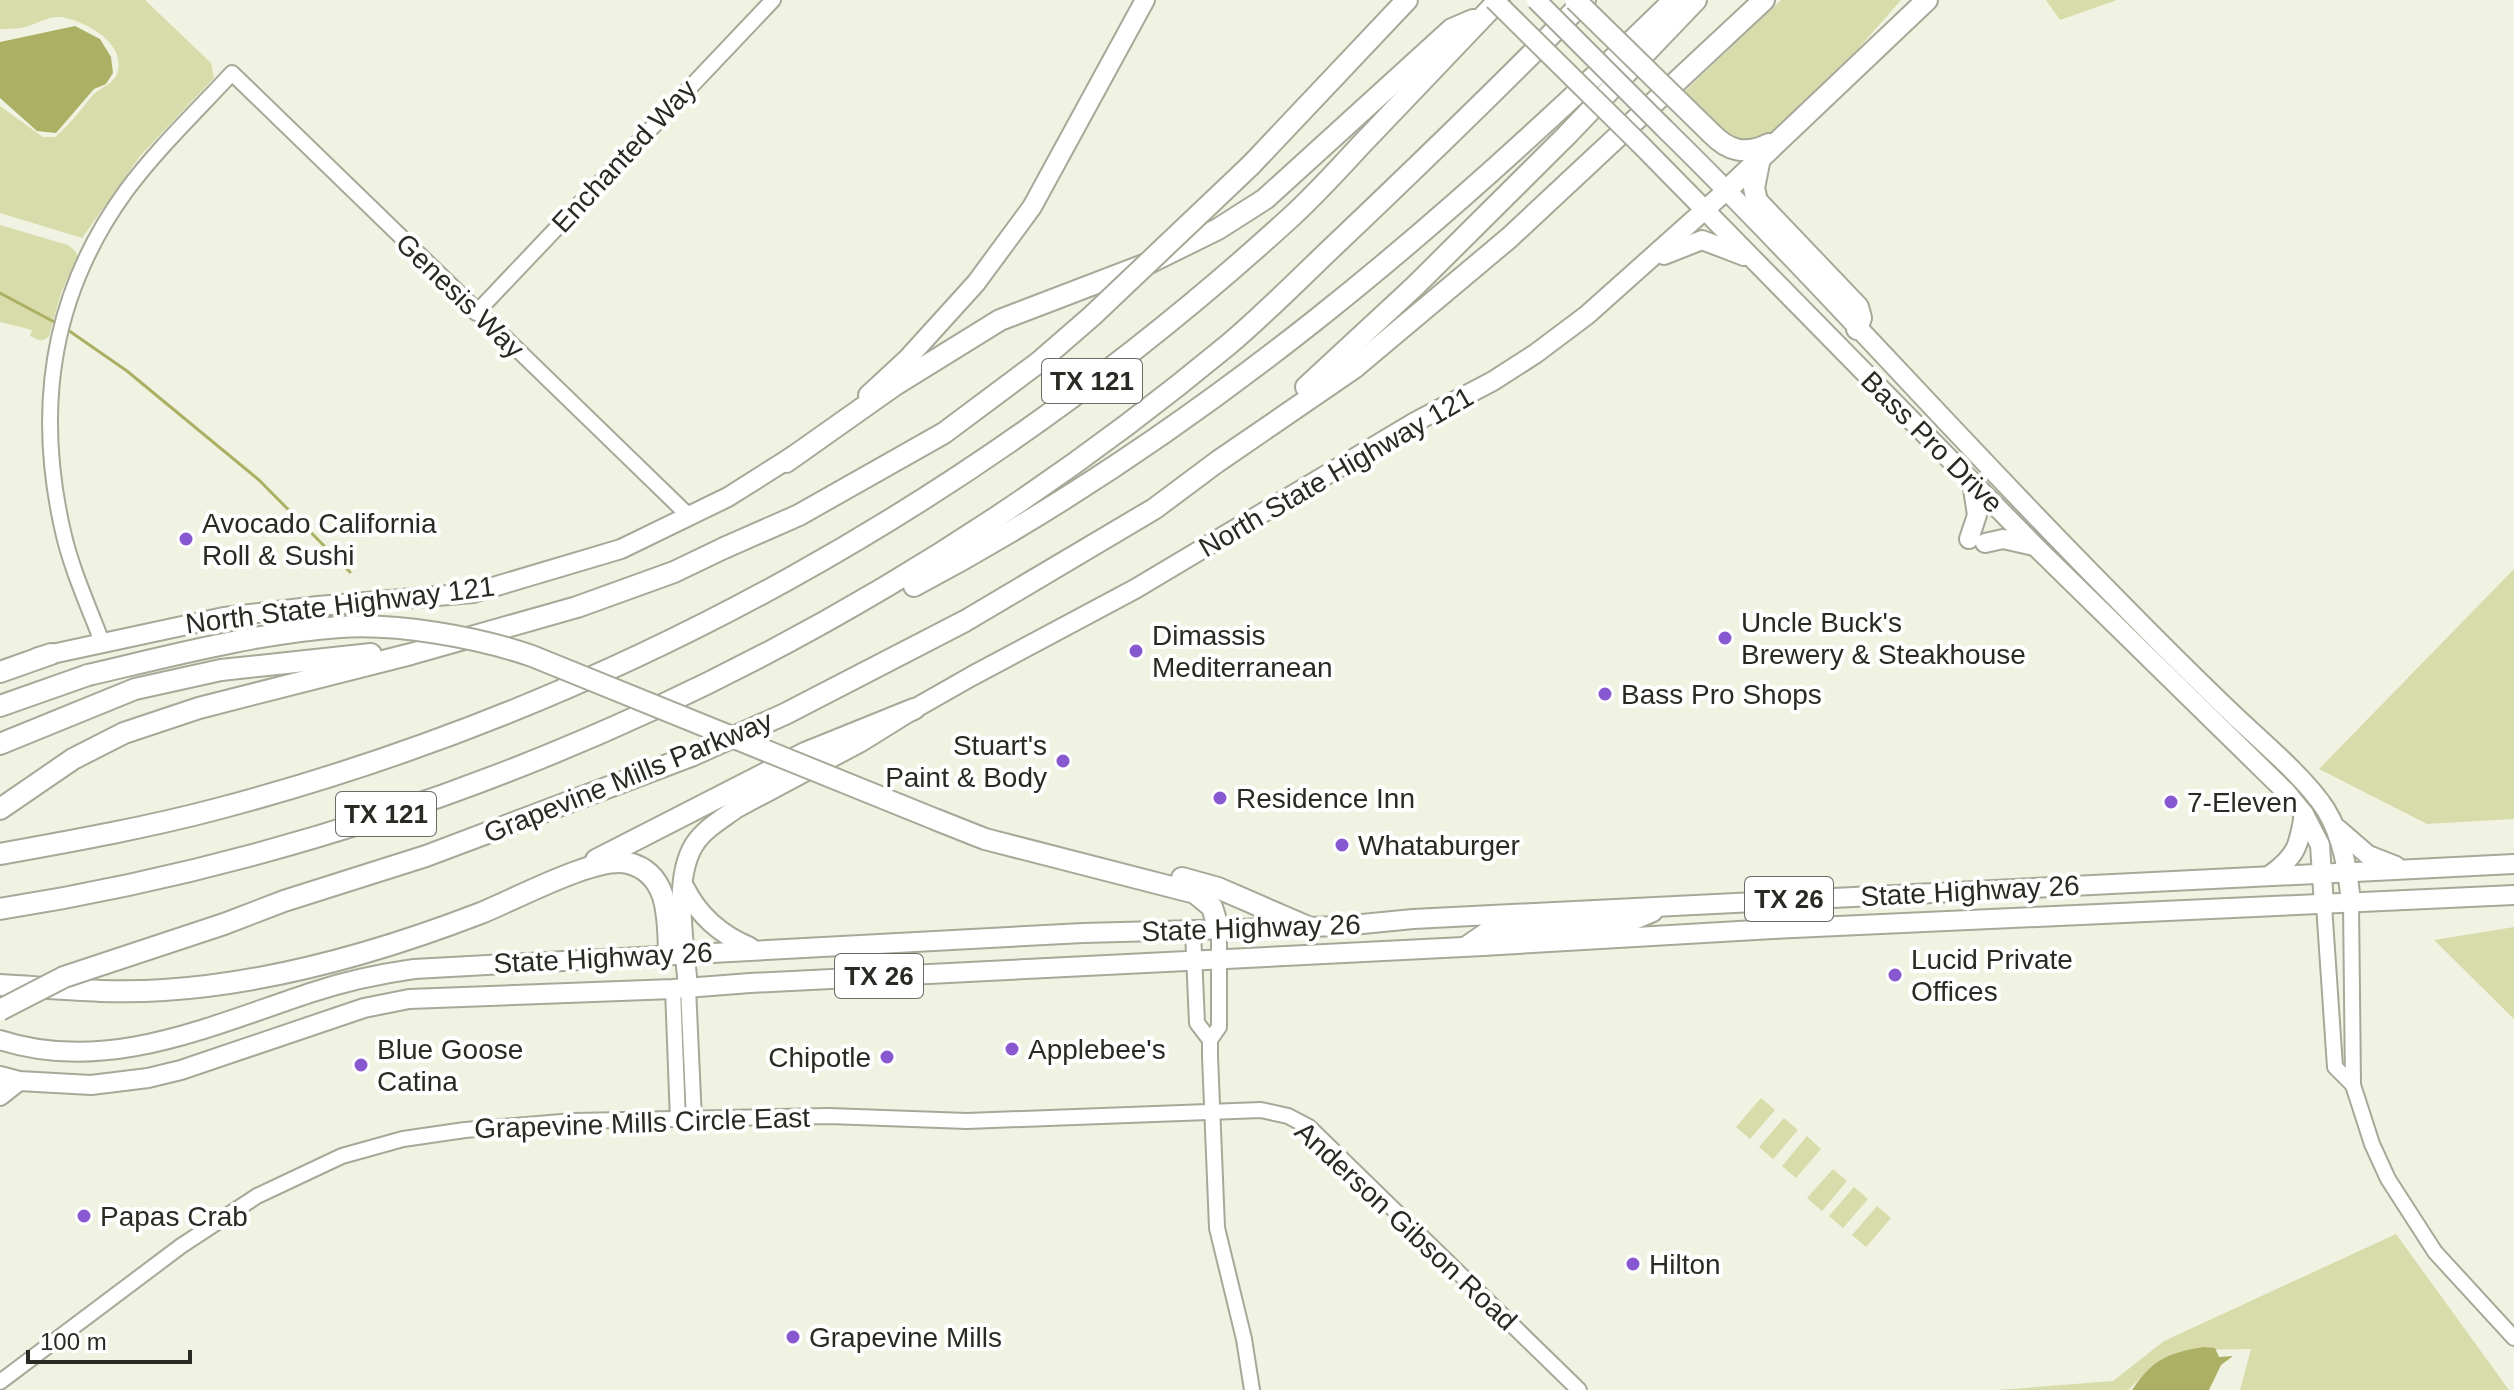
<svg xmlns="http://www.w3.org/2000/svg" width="2514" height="1390" font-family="Helvetica,sans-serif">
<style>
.green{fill:#d8dcab}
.water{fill:#acb064}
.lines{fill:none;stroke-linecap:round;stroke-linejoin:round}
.stream{stroke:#acb064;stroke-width:3}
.minor-casing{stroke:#a6a898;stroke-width:18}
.major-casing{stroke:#a6a898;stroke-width:22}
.highway-casing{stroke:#a6a898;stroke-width:24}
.minor{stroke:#fff;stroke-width:14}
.major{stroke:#fff;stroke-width:18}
.highway{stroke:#fff;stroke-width:20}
.major-bridge-casing{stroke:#a6a898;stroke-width:22;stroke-linecap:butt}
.highway-bridge-casing{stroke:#a6a898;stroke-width:24;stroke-linecap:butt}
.major-bridge{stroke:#fff;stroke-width:18}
.highway-bridge{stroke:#fff;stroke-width:20}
.poi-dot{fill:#8858d1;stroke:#fff;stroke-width:3}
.labels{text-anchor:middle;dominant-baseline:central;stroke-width:8;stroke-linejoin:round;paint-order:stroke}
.shield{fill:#fff;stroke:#6a6a66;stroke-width:2}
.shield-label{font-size:26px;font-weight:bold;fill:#2a2a24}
.street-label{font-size:28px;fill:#2a2a24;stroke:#fff}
.poi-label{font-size:28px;fill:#2a2a24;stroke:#fff;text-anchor:start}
</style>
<rect width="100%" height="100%" fill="#f1f3e2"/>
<g class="green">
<path d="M 0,0 L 145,0 L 211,63 L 214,78 L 140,156 L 82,238 L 0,213 L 0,106 L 43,137 L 55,137 C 69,125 80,111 92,96 C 100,87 114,85 118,71 C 125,42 84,20 60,17 C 48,16 36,24 25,27 C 17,29 8,29 0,29 Z"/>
<path d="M 1781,0 L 1901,0 L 1858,49 L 1769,135 L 1753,142 L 1729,139 L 1683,93 Z"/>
<path d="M 2046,0 L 2117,0 L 2060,20 Z"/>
<path d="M 0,225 L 68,245 L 76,252 L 77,257 L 61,293 L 49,336 C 42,343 38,340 30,336 L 32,330 L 0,322 Z"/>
<path d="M 2514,569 L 2514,819 L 2427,824 L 2319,769 Z"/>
<path d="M 2514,927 L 2514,1019 L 2434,940 Z"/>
<path d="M 1761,1098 L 1775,1110 L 1750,1139 L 1736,1127 Z"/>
<path d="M 1784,1118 L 1798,1130 L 1773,1159 L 1759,1147 Z"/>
<path d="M 1807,1136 L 1821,1149 L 1796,1178 L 1782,1166 Z"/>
<path d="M 1833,1169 L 1847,1181 L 1822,1211 L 1807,1198 Z"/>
<path d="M 1854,1187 L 1868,1199 L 1843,1228 L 1829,1216 Z"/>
<path d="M 1877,1206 L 1891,1218 L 1866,1247 L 1852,1235 Z"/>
<path d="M 2396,1234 L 2509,1390 L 2240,1390 L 2251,1349 L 2194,1350 L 2149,1370 L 2128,1390 L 1998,1390 L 2113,1381 L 2164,1341 Z"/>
</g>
<g class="water">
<path d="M 75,26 L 100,39 L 111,57 L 113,73 L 106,84 L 94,89 L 56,133 L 37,131 L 0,98 L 0,42 Z"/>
<path d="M 2203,1347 L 2215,1348 L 2219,1357 L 2233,1356 L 2221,1365 L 2209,1390 L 2132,1390 C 2153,1359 2168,1353 2203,1347 Z"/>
</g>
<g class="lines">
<g class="stream">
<path d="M 0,293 L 58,324"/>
<path d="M 65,328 L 127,371 L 259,480 L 350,572"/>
</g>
<defs>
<g id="minor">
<path d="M 476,313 L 773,0"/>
<path d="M 102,642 C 88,605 70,566 62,527 C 35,405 52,293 126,191 C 157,149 196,112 232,73 L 689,516"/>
<path d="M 2351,903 L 2353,1085 L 2372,1144 L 2388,1179 L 2435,1252 L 2514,1338"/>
<path d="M 2324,905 L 2335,1067 L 2353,1085"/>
<path d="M 1219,930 L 1219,1027 L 1210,1040 L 1210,1056 L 1217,1228 L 1244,1339 L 1252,1390"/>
<path d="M 1193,932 L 1197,1023 L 1210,1040"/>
<path d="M 688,988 L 694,1120"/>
<path d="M 673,989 L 678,1120"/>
<path d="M 0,1382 L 181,1246 L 257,1196 L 342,1156 L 403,1139 L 465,1130 L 573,1121 L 829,1116 L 967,1121 L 1261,1110 L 1288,1116 L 1309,1127 L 1579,1390"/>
</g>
<g id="major">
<path d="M 1664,128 C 1817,278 1958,439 2109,591 C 2151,634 2194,677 2238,719 C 2265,744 2307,780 2326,810 C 2343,838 2348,872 2351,903"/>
<path d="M 1640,144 L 2036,547 L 2286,792 L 2304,814 L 2320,845 L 2324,905"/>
<path d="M 1664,255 L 1702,240 L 1744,256"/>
<path d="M 868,395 L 908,358 L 976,283 L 1032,207 L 1145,0"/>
<path d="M 1969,539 L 1977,515 L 1972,482"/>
<path d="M 1985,543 L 2003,539 L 2034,546"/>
<path d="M 38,657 L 224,617 L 318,606 L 473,593 L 621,549 L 728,497 L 796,454"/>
<path d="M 2338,829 L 2368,855 L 2396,866"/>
<path d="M 2270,875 C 2297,856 2299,845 2304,814"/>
<path d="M 685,888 C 699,916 721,935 750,947"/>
<path d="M 1466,946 L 1488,931 L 1620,926 L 1653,912"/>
<path d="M 688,988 C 685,947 672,881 694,845 C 704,829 722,819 737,808 L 861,742 L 914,709 L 972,676 L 1135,589 L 1415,422 L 1493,381 L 1535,354 L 1587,315 L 1727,190"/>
<path d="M 0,1040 C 107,1075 212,1025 313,992 C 346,981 379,974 414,969 L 1083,933 L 1342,926 L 1413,919 L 2514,864"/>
<path d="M 0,1076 L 19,1081 L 91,1085 L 148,1078 L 181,1070 L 364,1008 L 409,999 L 673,989 L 750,983 L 1483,946 L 1773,929 L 2514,895"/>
<path d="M 0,1096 L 19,1081"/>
</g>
<g id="highway">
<path d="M 1711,133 C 1729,152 1746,155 1769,144"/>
<path d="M 1760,158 L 1754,188 L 1757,201 L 1858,307 L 1861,318 L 1857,329"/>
<path d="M 1251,165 L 1407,0"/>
<path d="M 1727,190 L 1927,0"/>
<path d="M 1306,387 L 1414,287 L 1566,136 L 1696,0"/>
<path d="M 786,462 L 895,385 L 1000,320 L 1149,263 L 1218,229 L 1265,199 L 1452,29 L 1473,20"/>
<path d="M 914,586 C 1199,435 1444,225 1674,0"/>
<path d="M 0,672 L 51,654"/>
<path d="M 0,706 L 88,675"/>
<path d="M 0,744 L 135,689 L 221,670 L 371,654"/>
<path d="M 0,809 L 73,759 L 124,733 L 199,708 L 411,654 L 577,607 L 674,572 L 724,548"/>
<path d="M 937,820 L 985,839 L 1195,893 L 1212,907 L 1219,930"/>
<path d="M 0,854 C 72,841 145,828 217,809 C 619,703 985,497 1291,217 C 1315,195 1337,171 1359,147 C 1406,98 1452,49 1499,0"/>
<path d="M 596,860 L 805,753 L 914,709"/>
<path d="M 1182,878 L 1218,888 L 1308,927"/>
<path d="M 0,909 C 456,836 873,639 1228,345 C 1266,313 1301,277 1337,243 C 1421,163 1504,83 1585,0"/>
<path d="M 224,924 L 284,901 L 426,856 L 691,756 L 785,714 L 965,621 L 1154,509 L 1217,462 L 1354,368 L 1509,238 L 1764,0"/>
<path d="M 0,985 C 54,988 109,994 164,990 C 272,983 380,952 481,913 C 514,900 596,855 628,863 C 670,873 668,920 669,954"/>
</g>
</defs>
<use href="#minor" class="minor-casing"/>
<use href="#major" class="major-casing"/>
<use href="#highway" class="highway-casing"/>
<use href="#minor" class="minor"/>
<use href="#major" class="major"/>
<use href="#highway" class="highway"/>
<defs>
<g id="major-bridge">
<path d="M 1494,0 L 1640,144"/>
<path d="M 1536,0 L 1664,128"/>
</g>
<g id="highway-bridge">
<path d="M 1575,0 L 1711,133"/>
<path d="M 724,548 L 799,515 L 944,433 L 1039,362 L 1092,316 L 1251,165"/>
<path d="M 88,675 C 170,656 256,633 340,627 C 397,623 477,637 532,656 L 937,820"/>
<path d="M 0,1010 L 64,977 L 224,924"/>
</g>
</defs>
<use href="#major-bridge" class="major-bridge-casing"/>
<use href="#highway-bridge" class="highway-bridge-casing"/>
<use href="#major-bridge" class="major-bridge"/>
<use href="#highway-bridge" class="highway-bridge"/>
</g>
<g class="poi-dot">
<circle cx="186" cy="539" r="8"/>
<circle cx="1725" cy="638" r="8"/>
<circle cx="1136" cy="651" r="8"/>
<circle cx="1605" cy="694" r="8"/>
<circle cx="1063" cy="761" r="8"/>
<circle cx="1220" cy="798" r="8"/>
<circle cx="2171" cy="802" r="8"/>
<circle cx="1342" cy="845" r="8"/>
<circle cx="1895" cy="975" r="8"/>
<circle cx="1012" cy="1049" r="8"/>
<circle cx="887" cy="1057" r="8"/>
<circle cx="361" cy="1065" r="8"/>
<circle cx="84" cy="1216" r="8"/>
<circle cx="1633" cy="1264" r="8"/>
<circle cx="793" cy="1337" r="8"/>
</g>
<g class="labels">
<g class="shield">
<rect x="1042" y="359" width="100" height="44" rx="6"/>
<rect x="336" y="792" width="100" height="44" rx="6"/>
<rect x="1745" y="877" width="88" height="44" rx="6"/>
<rect x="835" y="954" width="88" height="44" rx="6"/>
</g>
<g class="shield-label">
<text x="1092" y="381">TX 121</text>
<text x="386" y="814">TX 121</text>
<text x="1789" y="899">TX 26</text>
<text x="879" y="976">TX 26</text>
</g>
<g class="street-label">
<text transform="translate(624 156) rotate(-47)">Enchanted Way</text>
<text transform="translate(460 296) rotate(44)">Genesis Way</text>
<text transform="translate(1932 442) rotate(45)">Bass Pro Drive</text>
<text transform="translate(1336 472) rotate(-30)">North State Highway 121</text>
<text transform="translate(340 605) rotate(-7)">North State Highway 121</text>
<text transform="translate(628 777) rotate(-22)">Grapevine Mills Parkway</text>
<text transform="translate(1970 891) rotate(-3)">State Highway 26</text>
<text transform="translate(1251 928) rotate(-2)">State Highway 26</text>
<text transform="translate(603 958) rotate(-3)">State Highway 26</text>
<text transform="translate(642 1123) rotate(-2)">Grapevine Mills Circle East</text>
<text transform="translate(1406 1226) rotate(43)">Anderson Gibson Road</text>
</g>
<g class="poi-label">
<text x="202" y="523">Avocado California<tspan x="202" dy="32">Roll &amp; Sushi</tspan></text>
<text x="1741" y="622">Uncle Buck's<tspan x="1741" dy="32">Brewery &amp; Steakhouse</tspan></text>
<text x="1152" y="635">Dimassis<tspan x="1152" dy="32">Mediterranean</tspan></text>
<text x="1621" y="694">Bass Pro Shops</text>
<text x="1047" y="745" text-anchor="end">Stuart's<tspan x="1047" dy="32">Paint &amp; Body</tspan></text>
<text x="1236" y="798">Residence Inn</text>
<text x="2187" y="802">7-Eleven</text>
<text x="1358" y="845">Whataburger</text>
<text x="1911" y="959">Lucid Private<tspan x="1911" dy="32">Offices</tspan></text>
<text x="377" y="1049">Blue Goose<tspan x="377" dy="32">Catina</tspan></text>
<text x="1028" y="1049">Applebee's</text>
<text x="871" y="1057" text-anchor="end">Chipotle</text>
<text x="100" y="1216">Papas Crab</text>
<text x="1649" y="1264">Hilton</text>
<text x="809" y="1337">Grapevine Mills</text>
</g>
</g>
<path d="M28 1350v12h162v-12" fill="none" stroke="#2a2a24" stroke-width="4"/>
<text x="40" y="1350" font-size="24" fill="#2a2a24" stroke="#ffffff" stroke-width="6" paint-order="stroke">100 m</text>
</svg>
